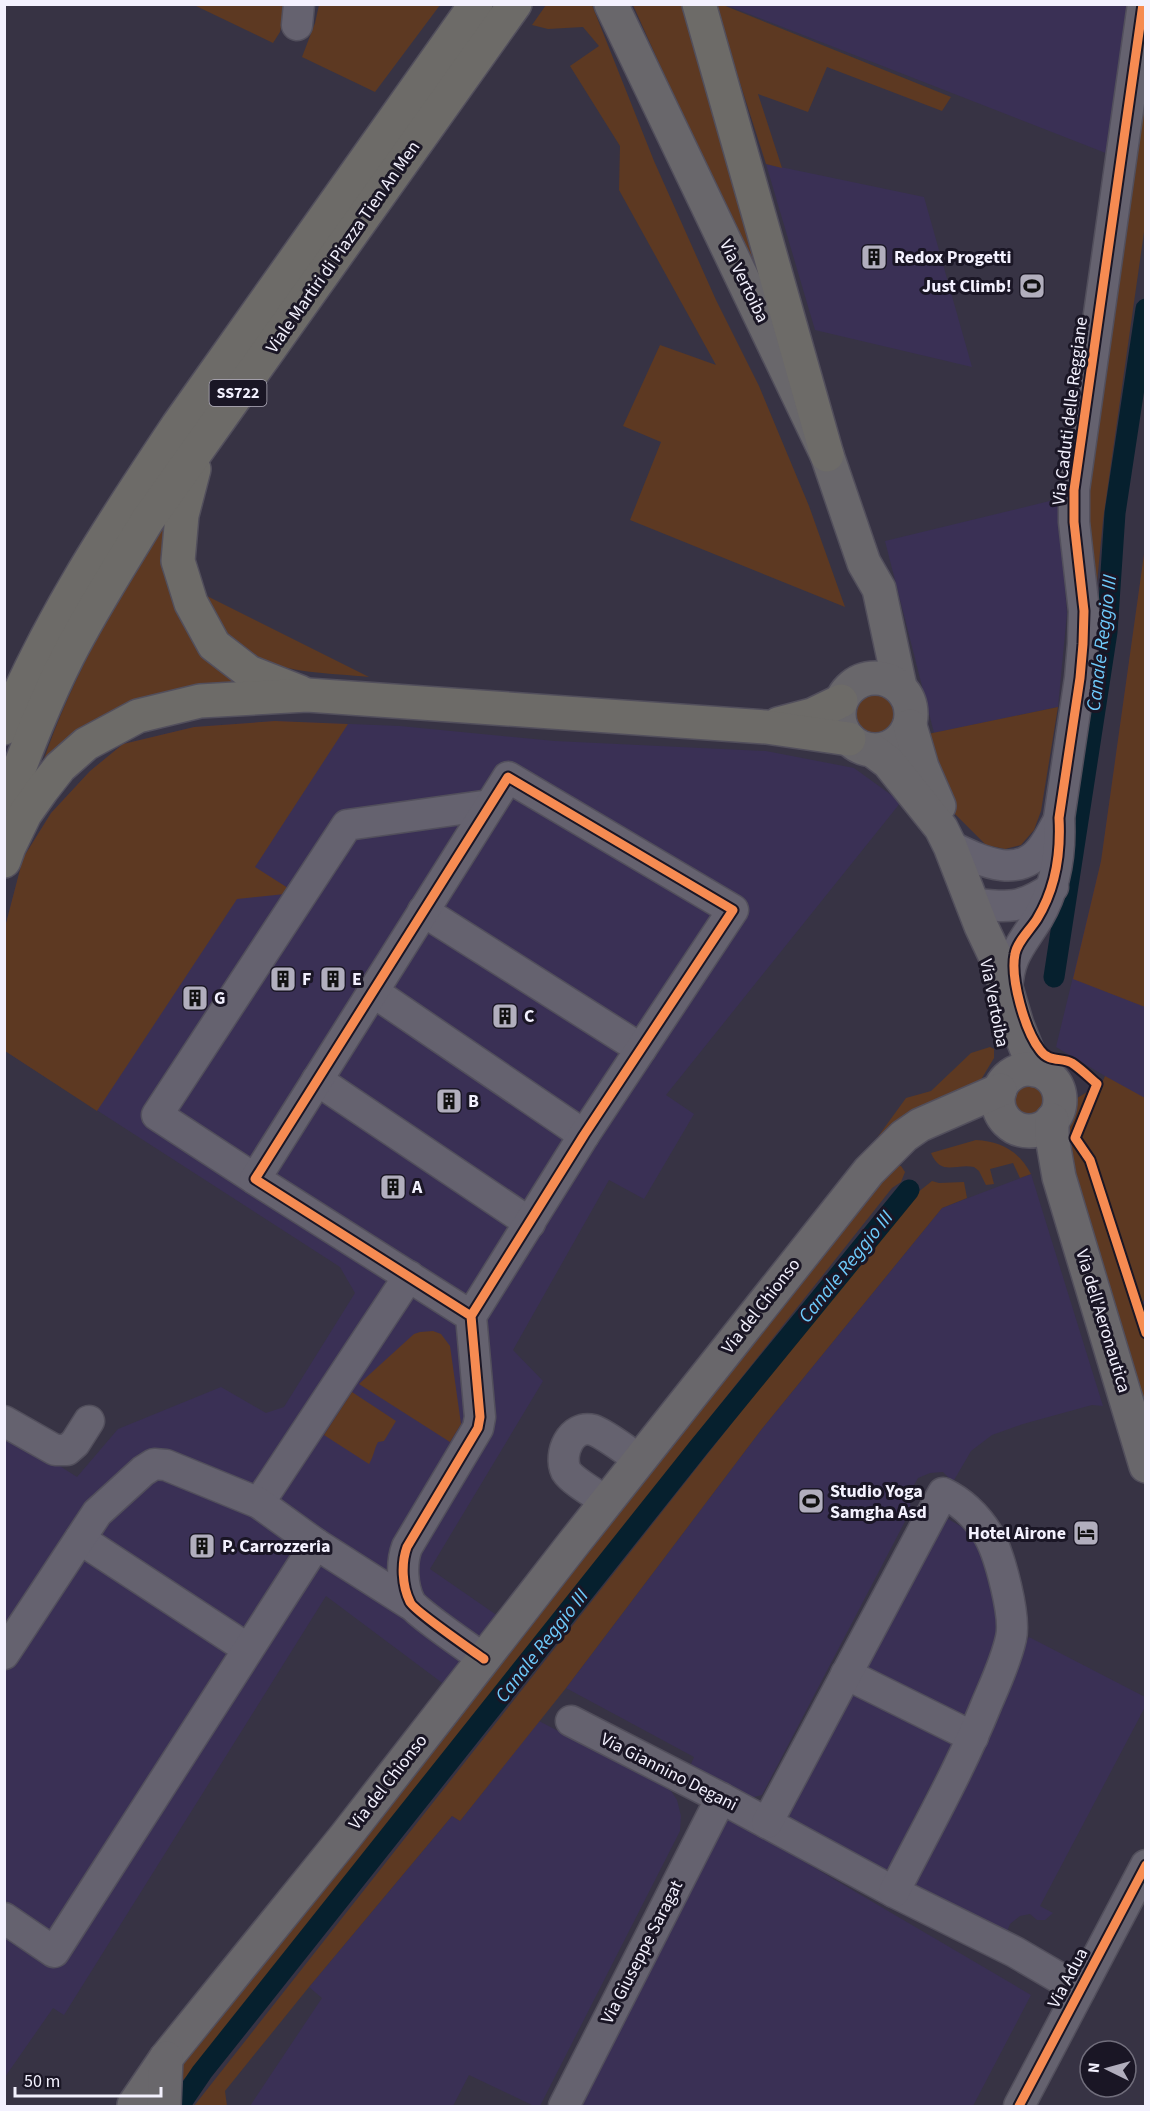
<svg xmlns="http://www.w3.org/2000/svg" width="1150" height="2111" font-family="'Source Sans 3',sans-serif">
<style>
.built{fill:#3a3055}
.green{fill:#5d3922}
.lines{fill:none;stroke-linecap:round;stroke-linejoin:round}
.canal{stroke:#06202e;stroke-width:21}
.minor-casing{stroke:#524f5c;stroke-width:33}
.major-casing{stroke:#524f5c;stroke-width:36}
.highway-casing{stroke:#524f5c;stroke-width:36}
.minor{stroke:#65626f;stroke-width:30}
.major{stroke:#69676b;stroke-width:33}
.highway{stroke:#6d6b68;stroke-width:33}
.cycleway-casing{stroke:#1a1625;stroke-width:13}
.cycleway{stroke:#f68b52;stroke-width:9}
.labels{text-anchor:middle;dominant-baseline:central;stroke-width:6;stroke-linejoin:round;paint-order:stroke}
.shield{fill:#1a1625;stroke:#b2afbd;stroke-width:1.5}
.shield-label{font-size:16px;font-weight:bold;fill:#f3f1fe}
.street-label{font-size:18px;fill:#f3f1fe;stroke:#1a1625}
.poi-label{font-size:18px;font-weight:bold;fill:#f3f1fe;stroke:#1a1625;text-anchor:start}
.water-label{font-size:20px;font-style:italic;fill:#6ecafb;stroke:#1a1625}
</style>
<rect width="100%" height="100%" fill="#373344"/>
<g class="built">
<path d="M 723,5 L 1141,5 L 1121,159 L 731,7 Z"/>
<path d="M 766,164 L 924,197 L 972,367 L 815,330 Z"/>
<path d="M 1058,499 L 1067,613 L 1058,707 L 934,733 L 885,541 Z"/>
<path d="M 1145,547 L 1145,1308 L 1142,1303 L 1086,1128 L 1105,1076 L 1056,1047 L 1101,861 Z"/>
<path d="M 275,721 L 400,726 L 555,741 L 766,751 L 854,768 L 901,802 L 666,1095 L 694,1114 L 644,1199 L 609,1180 L 513,1350 L 543,1381 L 430,1569 L 498,1616 L 445,1685 L 326,1596 L 64,2015 L 53,2008 L 5,2077 L 5,1431 L 77,1477 L 118,1429 L 221,1387 L 266,1413 L 284,1407 L 355,1293 L 340,1267 L 5,1051 L 5,927 L 23,858 L 51,813 L 90,771 L 123,744 L 194,727 Z"/>
<path d="M 1031,1174 L 1103,1406 L 1092,1405 L 1023,1424 L 992,1435 L 971,1451 L 953,1482 L 943,1472 L 930,1473 L 918,1478 L 909,1494 L 911,1510 L 762,1795 L 746,1799 L 688,1771 L 694,1757 L 566,1688 L 761,1430 L 942,1208 Z"/>
<path d="M 938,1513 L 984,1540 L 1007,1636 L 887,1871 L 795,1824 L 790,1817 L 789,1806 Z"/>
<path d="M 1029,1637 L 1145,1697 L 1145,1707 L 1040,1906 L 1053,1913 L 1045,1920 L 1037,1920 L 1030,1914 L 1020,1916 L 1010,1924 L 1006,1934 L 908,1881 Z"/>
<path d="M 539,1721 L 660,1784 L 671,1791 L 677,1800 L 681,1816 L 680,1831 L 540,2106 L 534,2106 L 469,2075 L 453,2106 L 250,2106 L 322,1998 L 309,1987 L 452,1816 L 460,1821 Z"/>
<path d="M 722,1816 L 750,1830 L 1031,1995 L 973,2106 L 574,2106 Z"/>
</g>
<g class="green">
<path d="M 194,5 L 285,5 L 280,32 L 273,43 Z"/>
<path d="M 319,5 L 319,4 L 440,5 L 375,92 L 302,57 L 315,23 Z"/>
<path d="M 546,5 L 592,5 L 654,161 L 716,300 L 759,386 L 809,506 L 845,607 L 630,520 L 661,442 L 623,426 L 660,345 L 716,365 L 619,190 L 620,146 L 570,66 L 599,46 L 583,27 L 548,29 L 532,25 Z"/>
<path d="M 633,5 L 687,5 L 792,360 Z"/>
<path d="M 715,5 L 723,5 L 951,97 L 942,111 L 827,67 L 808,112 L 758,94 L 782,168 L 766,164 Z"/>
<path d="M 1145,5 L 1145,225 L 1103,520 L 1094,614 L 1085,525 Z"/>
<path d="M 173,507 L 167,556 L 255,687 L 40,771 C 70,678 122,590 173,507 Z"/>
<path d="M 1145,547 L 1145,1007 L 1073,979 L 1101,861 Z"/>
<path d="M 201,593 L 369,677 C 318,672 261,675 225,633 C 215,622 208,606 201,593 Z"/>
<circle cx="876" cy="713" r="20"/>
<path d="M 1058,707 L 1041,811 L 1034,830 L 1021,845 L 1005,849 L 986,845 L 953,812 L 923,735 Z"/>
<path d="M 275,721 L 348,724 L 255,867 L 288,888 L 285,894 L 237,899 L 97,1111 L 5,1051 L 5,927 L 23,858 L 51,813 L 90,771 L 123,744 L 194,727 Z"/>
<path d="M 990,1047 L 994,1049 L 994,1058 L 979,1083 L 923,1111 L 885,1131 L 877,1138 L 906,1098 L 931,1091 L 971,1053 Z"/>
<path d="M 1105,1076 L 1145,1098 L 1146,1295 L 1142,1304 L 1146,1314 L 1145,1414 L 1072,1179 L 1064,1127 L 1069,1103 L 1102,1083 Z"/>
<circle cx="1029" cy="1099" r="18"/>
<path d="M 976,1140 C 1001,1141 1020,1152 1031,1174 L 1020,1178 L 1013,1163 L 990,1169 L 994,1184 L 986,1185 L 979,1171 L 974,1167 C 956,1163 941,1177 931,1153 Z"/>
<path d="M 882,1166 L 901,1166 L 905,1172 L 901,1182 L 892,1188 L 189,2074 L 182,2081 L 175,2081 L 174,2061 Z"/>
<path d="M 932,1181 L 939,1183 L 964,1182 L 967,1198 L 942,1208 L 761,1430 L 566,1688 L 460,1821 L 452,1816 L 309,1987 L 225,2091 L 227,2106 L 194,2106 L 907,1201 Z"/>
<path d="M 420,1332 L 433,1331 L 441,1334 L 450,1346 L 461,1424 L 450,1442 L 359,1384 L 414,1334 Z"/>
<path d="M 352,1392 L 396,1421 L 384,1441 L 378,1442 C 374,1449 374,1456 369,1464 L 324,1435 Z"/>
</g>
<g class="lines">
<g class="canal">
<path d="M 1054,977 L 1107,632 L 1115,513 L 1146,309"/>
<path d="M 179,2106 L 202,2072 L 699,1447 L 909,1190"/>
</g>
<defs>
<g id="minor">
<path d="M 297,25 L 299,4"/>
<path d="M 950,846 C 981,861 1021,882 1045,844 C 1050,837 1054,828 1059,820"/>
<path d="M 972,903 C 1009,908 1021,909 1053,887"/>
<path d="M 423,911 L 641,1049"/>
<path d="M 1007,990 C 1009,955 1021,946 1038,918 C 1056,887 1061,854 1059,818 L 1080,678 L 1083,644 L 1084,611 L 1074,522 L 1074,490 L 1143,4"/>
<path d="M 372,991 L 584,1135"/>
<path d="M 317,1080 L 530,1223"/>
<path d="M 255,1179 L 157,1115 L 347,825 L 490,805"/>
<path d="M 471,1316 L 255,1179 L 508,777 L 733,910 L 584,1135 L 471,1316 L 480,1417 L 478,1428 L 407,1547 C 401,1563 402,1586 410,1602 C 413,1610 473,1651 484,1659"/>
<path d="M 4,1421 L 55,1450 L 67,1450 L 75,1443 L 89,1421"/>
<path d="M 607,1502 C 597,1495 572,1481 566,1471 C 558,1454 571,1424 593,1430 C 605,1434 628,1452 640,1460"/>
<path d="M 259,1503 L 409,1276"/>
<path d="M 80,1539 L 248,1649"/>
<path d="M 316,1544 L 410,1604"/>
<path d="M 4,1654 L 97,1513 L 143,1471 L 154,1464 L 166,1465 L 259,1503 L 316,1544 L 54,1952 L 4,1918"/>
<path d="M 846,1674 L 973,1737"/>
<path d="M 571,1721 L 721,1798 L 894,1892 L 1015,1952 L 1080,1990"/>
<path d="M 767,1823 L 943,1493 C 962,1502 978,1518 989,1536 C 1000,1556 1016,1616 1011,1638 C 1006,1661 996,1682 987,1703 C 961,1768 926,1829 894,1892"/>
<path d="M 564,2106 L 721,1798"/>
<path d="M 1019,2106 L 1146,1865"/>
</g>
<g id="major">
<path d="M 611,4 L 827,455 L 864,563 L 879,589 L 900,687"/>
<circle cx="875" cy="714" r="36"/>
<path d="M 910,726 L 922,767 L 939,806"/>
<path d="M 872,750 L 888,762 L 941,828 L 950,846 L 981,926 L 999,964 L 1017,1025 L 1035,1070"/>
<circle cx="1029" cy="1100" r="31"/>
<path d="M 1052,1120 L 1052,1137 L 1059,1177 L 1146,1466"/>
<path d="M 134,2105 L 166,2058 L 345,1837 L 573,1544 L 869,1171 L 904,1136 L 920,1125 L 1000,1090"/>
<path d="M 164,2106 L 166,2058"/>
</g>
<g id="highway">
<path d="M 699,4 L 827,455"/>
<path d="M 194,469 L 182,515 L 178,561 L 191,603 L 214,645 L 249,672 L 300,692"/>
<path d="M 778,724 L 812,715 L 841,701"/>
<path d="M 4,728 C 49,619 113,522 178,425 L 476,4"/>
<path d="M 4,808 C 24,756 43,705 68,656 C 92,609 120,566 147,521 L 515,4"/>
<path d="M 4,861 L 9,847 L 25,814 L 42,790 L 60,767 L 86,744 L 138,716 L 200,701 L 307,695 L 766,727 L 849,739"/>
</g>
</defs>
<use href="#minor" class="minor-casing"/>
<use href="#major" class="major-casing"/>
<use href="#highway" class="highway-casing"/>
<use href="#minor" class="minor"/>
<use href="#major" class="major"/>
<use href="#highway" class="highway"/>
<defs>
<g id="cycleway">
<path d="M 1143,4 L 1074,490 L 1074,522 L 1084,611 L 1083,644 L 1080,678 L 1059,818 C 1061,854 1056,888 1037,919 C 1030,930 1017,942 1015,954 C 1010,978 1025,1031 1040,1050 C 1049,1063 1062,1057 1072,1063 C 1081,1069 1089,1077 1097,1084 L 1075,1138 L 1090,1160 L 1146,1333"/>
<path d="M 471,1316 L 255,1179 L 508,777 L 733,910 L 584,1135 L 471,1316 L 480,1417 L 478,1428 L 407,1547 C 401,1563 402,1586 410,1602 C 413,1610 473,1651 484,1659"/>
<path d="M 1019,2106 L 1146,1865"/>
</g>
</defs>
<use href="#cycleway" class="cycleway-casing"/>
<use href="#cycleway" class="cycleway"/>
</g>
<defs>
<symbol id="building-square" viewBox="-11 -11 22 22"><rect x="-9" y="-9" width="18" height="18" rx="4" fill="#b1aebd" stroke="#1a1625"/><path d="M-4-6H4V6H1V3H-1V6H-4ZM-2.5-4.3h1.7v1.8h-1.7ZM.8-4.3h1.7v1.8H.8ZM-2.5-1h1.7V.8h-1.7ZM.8-1h1.7V.8H.8Z" fill="#111"/></symbol>
<symbol id="stadium-square" viewBox="-11 -11 22 22"><rect x="-9" y="-9" width="18" height="18" rx="4" fill="#b1aebd" stroke="#1a1625"/><path d="M0-5a6.5 5 0 1 0 0 10a6.5 5 0 1 0 0-10ZM-3.5-1.8h7v3.6h-7Z" fill="#111"/></symbol>
<symbol id="hotel-square" viewBox="-11 -11 22 22"><rect x="-9" y="-9" width="18" height="18" rx="4" fill="#b1aebd" stroke="#1a1625"/><path d="M-6-4.5h1.5V1H6V5H4.5V3h-9V5H-6ZM-4 0a1.8 1.8 0 1 1 3.6 0ZM.5 0V-2.5h3Q6-2.5 6 0Z" fill="#111"/></symbol>
</defs>
<g fill-rule="evenodd">
<use href="#building-square" x="859" y="242" width="30" height="30"/>
<use href="#stadium-square" x="1017" y="271" width="30" height="30"/>
<use href="#building-square" x="268" y="964" width="30" height="30"/>
<use href="#building-square" x="318" y="964" width="30" height="30"/>
<use href="#building-square" x="180" y="983" width="30" height="30"/>
<use href="#building-square" x="490" y="1001" width="30" height="30"/>
<use href="#building-square" x="434" y="1086" width="30" height="30"/>
<use href="#building-square" x="378" y="1172" width="30" height="30"/>
<use href="#stadium-square" x="796" y="1486" width="30" height="30"/>
<use href="#hotel-square" x="1071" y="1518" width="30" height="30"/>
<use href="#building-square" x="187" y="1531" width="30" height="30"/>
</g>
<g class="labels">
<rect class="shield" x="209.5" y="380" width="57" height="26" rx="4.5"/>
<g class="shield-label">
<text x="238" y="393">SS722</text>
</g>
<g class="street-label">
<text transform="translate(343 247) rotate(-55)">Viale Martiri di Piazza Tien An Men</text>
<text transform="translate(744 281) rotate(64)">Via Vertoiba</text>
<text transform="translate(1070 411) rotate(-83)">Via Caduti delle Reggiane</text>
<text transform="translate(994 1003) rotate(79)">Via Vertoiba</text>
<text transform="translate(761 1306) rotate(-52)">Via del Chionso</text>
<text transform="translate(1103 1321) rotate(73)">Via dell'Aeronautica</text>
<text transform="translate(669 1772) rotate(27)">Via Giannino Degani</text>
<text transform="translate(388 1782) rotate(-52)">Via del Chionso</text>
<text transform="translate(642 1952) rotate(-63)">Via Giuseppe Saragat</text>
<text transform="translate(1068 1978) rotate(-62)">Via Adua</text>
</g>
<g class="poi-label">
<text x="894" y="257">Redox Progetti</text>
<text x="1012" y="286" text-anchor="end">Just Climb!</text>
<text x="302" y="979">F</text>
<text x="352" y="979">E</text>
<text x="214" y="998">G</text>
<text x="524" y="1016">C</text>
<text x="468" y="1101">B</text>
<text x="412" y="1187">A</text>
<text x="830" y="1491">Studio Yoga<tspan x="830" dy="21">Samgha Asd</tspan></text>
<text x="1066" y="1533" text-anchor="end">Hotel Airone</text>
<text x="222" y="1546">P. Carrozzeria</text>
</g>
<g class="water-label">
<text transform="translate(1102 643) rotate(-83)">Canale Reggio III</text>
<text transform="translate(846 1267) rotate(-51)">Canale Reggio III</text>
<text transform="translate(542 1646) rotate(-52)">Canale Reggio III</text>
</g>
</g>
<rect width="1150" height="2111" fill="none" stroke="#f3f1fe" stroke-width="12"/>
<g transform="translate(1108 2069) rotate(275)"><circle r="28" fill="#1a1625" stroke="#716e7c" stroke-width="1.5"/>
<path d="M0-4.5L10 22L0 15L-10 22Z" fill="#b1aebd"/>
<text y="-9" font-size="16" font-weight="bold" text-anchor="middle" fill="#f3f1fe">N</text>
</g>
<path d="M15 2087v9h146v-9" fill="none" stroke="#f3f1fe" stroke-width="3"/>
<text x="24" y="2087" font-size="18" fill="#f3f1fe" stroke="#1a1625" stroke-width="4.5" paint-order="stroke">50 m</text>
</svg>
